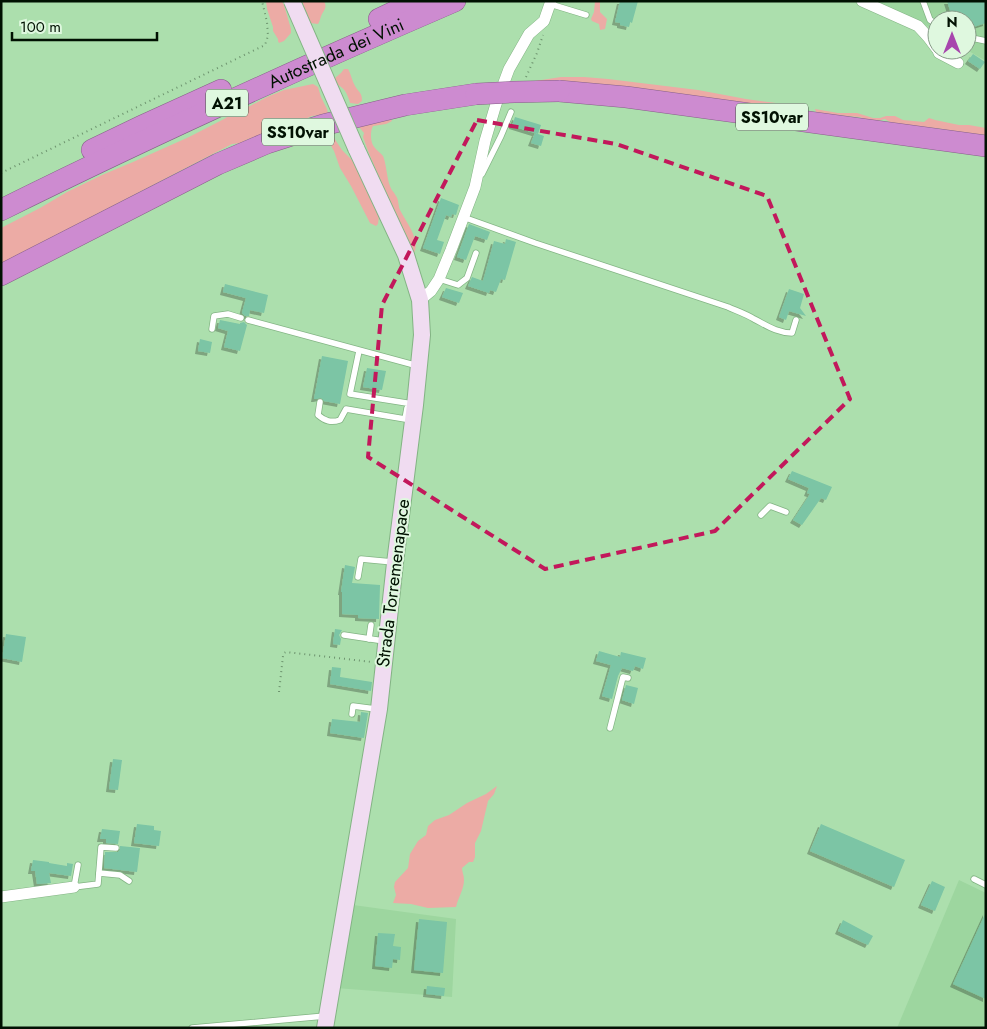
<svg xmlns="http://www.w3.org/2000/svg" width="987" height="1029" font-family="Jost,sans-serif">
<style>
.built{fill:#9dd69f}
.green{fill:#ecaba5}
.building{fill:#7bc5a5;filter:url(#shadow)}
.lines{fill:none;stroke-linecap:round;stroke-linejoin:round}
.lane-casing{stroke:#83b484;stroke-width:7}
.street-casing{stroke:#83b484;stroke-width:12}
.secondary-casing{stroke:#83b484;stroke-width:18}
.highway-casing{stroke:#866088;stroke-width:22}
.path{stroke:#6d936e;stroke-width:2;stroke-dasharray:1 4;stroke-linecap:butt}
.lane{stroke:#fff;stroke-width:5.5}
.street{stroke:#fff;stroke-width:11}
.secondary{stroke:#f0dcf1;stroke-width:16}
.highway{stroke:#cd8bd0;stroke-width:21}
.secondary-bridge-casing{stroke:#83b484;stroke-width:18;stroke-linecap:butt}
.highway-bridge-casing{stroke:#866088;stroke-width:22;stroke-linecap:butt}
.secondary-bridge{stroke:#f0dcf1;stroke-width:16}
.highway-bridge{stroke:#cd8bd0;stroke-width:21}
.marked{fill:none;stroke:#c2185b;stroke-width:4;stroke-dasharray:10 6;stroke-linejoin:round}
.labels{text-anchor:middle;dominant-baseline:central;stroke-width:4;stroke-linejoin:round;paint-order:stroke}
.shield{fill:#dff8df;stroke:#445644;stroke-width:1}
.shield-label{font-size:16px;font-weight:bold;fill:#011102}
.street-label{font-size:18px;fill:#011102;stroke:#dff8df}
</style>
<defs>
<filter id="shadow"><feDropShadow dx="-3" dy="3" stdDeviation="0" flood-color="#0004"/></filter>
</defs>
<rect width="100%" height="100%" fill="#acdfad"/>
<g class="built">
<path d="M 873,1 L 986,1 L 986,61 L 967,50 L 967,20 L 937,20 L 937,32 L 924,24 Z"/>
<path d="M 959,880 L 986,893 L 986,1028 L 897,1028 Z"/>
<path d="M 353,905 L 456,919 L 452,997 L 336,988 Z"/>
</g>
<g class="green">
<path d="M 266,1 L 282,1 L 284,5 L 291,29 L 291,33 L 284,41 L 279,43 L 278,41 L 278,39 L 273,31 L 273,27 L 267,9 Z"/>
<path d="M 302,1 L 324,1 C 327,7 325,9 322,14 C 320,18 320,21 318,24 L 310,23 L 304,12 Z"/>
<path d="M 595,1 L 600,1 L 600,12 L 607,19 L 605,29 L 600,30 L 599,24 L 592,21 L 591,19 L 594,12 Z"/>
<path d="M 344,69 L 348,69 C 351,74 352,81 355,86 C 359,93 362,92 362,101 L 358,104 L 350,103 C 349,99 347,94 345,91 C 341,85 337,87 335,78 L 341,73 Z"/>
<path d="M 561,77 L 584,77 L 608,79 L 698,90 L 746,99 L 776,103 L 790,104 L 800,106 L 803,110 C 786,108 771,106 754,106 L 535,81 Z"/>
<path d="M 313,84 L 318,87 L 321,97 L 327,109 L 328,114 L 312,116 L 282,129 L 271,130 L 260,136 L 248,139 L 241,143 L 232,144 L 1,264 L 1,228 L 40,208 L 67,192 L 102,175 L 133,162 L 189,137 L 224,119 L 238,110 L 250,106 L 267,97 L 284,90 Z"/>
<path d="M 815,109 L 838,113 L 857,113 L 873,118 L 880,118 L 886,116 L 895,116 L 903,120 L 924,122 L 929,118 L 935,120 L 959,125 L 969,125 L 986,128 L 986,135 L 952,132 L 943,129 L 915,126 L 899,125 L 893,124 L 885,119 C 876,122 868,122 860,117 L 821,114 L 816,112 Z"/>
<path d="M 390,118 L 392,121 L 386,124 L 373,126 C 370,131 370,143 375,148 C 377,151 381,153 383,156 C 386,162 387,179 390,186 C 391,190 394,192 396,196 C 399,200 398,206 400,210 C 406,222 421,240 414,253 L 408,244 L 395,217 L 393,207 L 388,198 L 368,151 L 363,137 L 364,133 L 359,127 L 362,125 Z"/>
<path d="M 331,137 L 334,138 L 342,150 L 353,161 L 357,167 L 370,198 L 379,216 L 378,224 L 376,226 L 370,223 L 351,186 L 340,168 L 334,151 L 328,140 Z"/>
<path d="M 497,786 L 494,794 L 488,801 L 481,831 L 475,843 L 475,857 L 473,862 L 469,862 L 462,868 C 462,872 464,875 464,880 C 464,889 458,898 456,907 L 428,908 L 411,904 L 393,903 L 396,895 L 394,887 L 395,882 L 408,868 L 410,854 L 418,841 L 426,835 L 428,826 L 435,820 L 449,815 L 467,803 L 486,794 Z"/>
</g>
<g class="building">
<path d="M 620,1 L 638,1 L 632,23 L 630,22 L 629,27 L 620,25 L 620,23 L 615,22 Z"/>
<path d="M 947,1 L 986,1 L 986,23 L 967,29 L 967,20 L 953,20 Z"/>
<path d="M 973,54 L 985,62 L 980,69 L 968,61 Z"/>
<path d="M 515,117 L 541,125 L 538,134 L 512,126 Z"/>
<path d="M 535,133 L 544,136 L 541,146 L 531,143 Z"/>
<path d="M 441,198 L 459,205 L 456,215 L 452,214 L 451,217 L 446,215 L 437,240 L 444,242 L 440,254 L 423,248 Z"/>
<path d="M 469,224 L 490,232 L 487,240 L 475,236 L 466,260 L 457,257 Z"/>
<path d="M 506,239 L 516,242 L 505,280 L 501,279 L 496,292 L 490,290 L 489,293 L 468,286 L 472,277 L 483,281 L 494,241 L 505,244 Z"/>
<path d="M 225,284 L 268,295 L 264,313 L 250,310 L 249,316 L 245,316 L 242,313 L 246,298 L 223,292 Z"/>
<path d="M 446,288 L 463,293 L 459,303 L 442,297 Z"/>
<path d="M 789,289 L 804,294 L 800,308 L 806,316 L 789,311 L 786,320 L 779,317 Z"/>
<path d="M 220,320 L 240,324 L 240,323 L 244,322 L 247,325 L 240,351 L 224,347 L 228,331 L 218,328 Z"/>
<path d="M 200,339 L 212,342 L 210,353 L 198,351 Z"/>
<path d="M 322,356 L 348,361 L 340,404 L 324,401 L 321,398 L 316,399 L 314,399 Z"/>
<path d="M 367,368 L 386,371 L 382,390 L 363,387 Z"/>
<path d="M 792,471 L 832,487 L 826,500 L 821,498 L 802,525 L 793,520 L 810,494 L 807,493 L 809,488 L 788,479 Z"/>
<path d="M 345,565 L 355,567 L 352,583 L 380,585 L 379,619 L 358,618 L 358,615 L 342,614 L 342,592 L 341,592 Z"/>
<path d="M 335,629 L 342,630 L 339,635 L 341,639 L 340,645 L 333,644 Z"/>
<path d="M 6,634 L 26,637 L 22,662 L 2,658 Z"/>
<path d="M 599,651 L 620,657 L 621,652 L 646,658 L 643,669 L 635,666 L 633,671 L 622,668 L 618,676 L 612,699 L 602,696 L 611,665 L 596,661 Z"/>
<path d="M 332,667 L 341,668 L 340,677 L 372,682 L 371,691 L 330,684 Z"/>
<path d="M 626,685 L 638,688 L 634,704 L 622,700 Z"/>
<path d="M 361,712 L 368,713 L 364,738 L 330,733 L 332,719 L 360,722 Z"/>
<path d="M 113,759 L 122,760 L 118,790 L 109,789 Z"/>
<path d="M 137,824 L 154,826 L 154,830 L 161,831 L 159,846 L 134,843 Z"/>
<path d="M 821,824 L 905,860 L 894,887 L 810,851 Z"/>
<path d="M 102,829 L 120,831 L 118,844 L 106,843 L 106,839 L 100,839 Z"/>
<path d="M 120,846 L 140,848 L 137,872 L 104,868 L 105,852 L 118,852 L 120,850 Z"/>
<path d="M 33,860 L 49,862 L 49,863 L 67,866 L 67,863 L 73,864 L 71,876 L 49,873 L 51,883 L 37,884 L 35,871 L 31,871 Z"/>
<path d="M 932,881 L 945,887 L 935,911 L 921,905 Z"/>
<path d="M 986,912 L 986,999 L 953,984 Z"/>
<path d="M 419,919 L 447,922 L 443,973 L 414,970 Z"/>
<path d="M 843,920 L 873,936 L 868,945 L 838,931 Z"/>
<path d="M 378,933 L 395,934 L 393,946 L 401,947 L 400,960 L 393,959 L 392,968 L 375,966 Z"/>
<path d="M 427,986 L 445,988 L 444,996 L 426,994 Z"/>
</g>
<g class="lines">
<defs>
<g id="lane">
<path d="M 923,1 L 930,20 L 937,24"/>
<path d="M 550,4 L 586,15"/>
<path d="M 967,37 L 986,41"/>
<path d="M 482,174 L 501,136 L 511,112"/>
<path d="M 463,217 L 535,243 L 728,307 C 737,311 746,314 754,319 C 766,325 777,333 792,333 L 796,320"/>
<path d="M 439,279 L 458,285 L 467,278 L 476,253"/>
<path d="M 248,320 L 418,366"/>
<path d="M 212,329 L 214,316 L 228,314 L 241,318"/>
<path d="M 359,351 L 350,394 L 413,404"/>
<path d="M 320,402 L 318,415 C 325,421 331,423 340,420 L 346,409 L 405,419 L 407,408"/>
<path d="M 761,515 L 770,506 L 786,512"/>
<path d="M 358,577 L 361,559 L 393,562"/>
<path d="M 344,635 L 384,641"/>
<path d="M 369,639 L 371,625"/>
<path d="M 352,714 L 353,706 L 376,709"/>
<path d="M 610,728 L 623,677 L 628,678"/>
<path d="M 78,865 L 74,887 L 98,884 L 101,847 L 116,848"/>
<path d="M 99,873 L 120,875 L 129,881"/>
<path d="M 974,879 L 986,885"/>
<path d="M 192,1028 L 325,1016"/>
</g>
<g id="street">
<path d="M 862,1 L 918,26 L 928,37 L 937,49"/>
<path d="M 938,50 L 939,53 L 958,63"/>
<path d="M 420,300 L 431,291 L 439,279 L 451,250 L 475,187 L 485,141 L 496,104 L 509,69 L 529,34 L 544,21 L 551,1"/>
<path d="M 1,897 L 74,887"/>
</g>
<path id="secondary" d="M 325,1028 L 379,709 L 395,563 L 415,405 L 422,335 L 420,300 L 406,255 L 356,148"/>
<g id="highway">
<path d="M 379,19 L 417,1"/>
<path d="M 559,91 L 626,97 L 986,146"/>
<path d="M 92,150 L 142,126 L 221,90"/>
<path id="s1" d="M 1,210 C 150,136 302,67 455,1"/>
<path d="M 1,275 L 218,164 L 267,143 L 323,125 L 405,105 L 476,94"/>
</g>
</defs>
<use href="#lane" class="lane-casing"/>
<use href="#street" class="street-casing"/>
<use href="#secondary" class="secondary-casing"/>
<use href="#highway" class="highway-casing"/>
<g class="path">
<path d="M 526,77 L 537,53 L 543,35"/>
<path d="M 1,173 L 265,45 L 268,36 L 267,22 L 262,1"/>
<path d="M 985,331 L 986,331"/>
<path d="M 279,692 L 283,656 L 284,653 L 286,652 L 372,662"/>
</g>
<use href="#lane" class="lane"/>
<use href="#street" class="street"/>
<use href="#secondary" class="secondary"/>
<use href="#highway" class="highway"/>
<defs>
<path id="secondary-bridge" d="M 292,1 L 356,148"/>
<path id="highway-bridge" d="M 476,94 L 514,92 L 559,91"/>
</defs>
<use href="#secondary-bridge" class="secondary-bridge-casing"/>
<use href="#highway-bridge" class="highway-bridge-casing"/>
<use href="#secondary-bridge" class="secondary-bridge"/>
<use href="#highway-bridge" class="highway-bridge"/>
</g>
<path class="marked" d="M 477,120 L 616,144 L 767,196 L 850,399 L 715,531 L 545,569 L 368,457 L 382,305 Z"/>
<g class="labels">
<g class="shield">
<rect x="206" y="89.5" width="42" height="27" rx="4"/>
<rect x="736" y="103.5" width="72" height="27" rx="4"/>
<rect x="262" y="118.5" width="72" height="27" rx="4"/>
</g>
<g class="shield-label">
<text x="227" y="103">A21</text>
<text x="772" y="117">SS10var</text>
<text x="298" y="132">SS10var</text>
</g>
<g class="street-label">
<text stroke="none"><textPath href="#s1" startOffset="370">Autostrada dei Vini</textPath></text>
<text transform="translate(393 583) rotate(-83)">Strada Torremenapace</text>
</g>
</g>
<rect width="987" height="1029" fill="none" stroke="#011102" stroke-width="5"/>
<g transform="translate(952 35)"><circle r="24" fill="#dff8df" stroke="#869c87"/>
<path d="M0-4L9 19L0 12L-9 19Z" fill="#a746ad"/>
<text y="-8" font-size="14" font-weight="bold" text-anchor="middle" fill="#011102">N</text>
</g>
<path d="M12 32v8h145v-8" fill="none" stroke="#011102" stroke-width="2.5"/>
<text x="20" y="32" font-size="15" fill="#011102" stroke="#dff8df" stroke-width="4" paint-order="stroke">100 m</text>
</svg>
